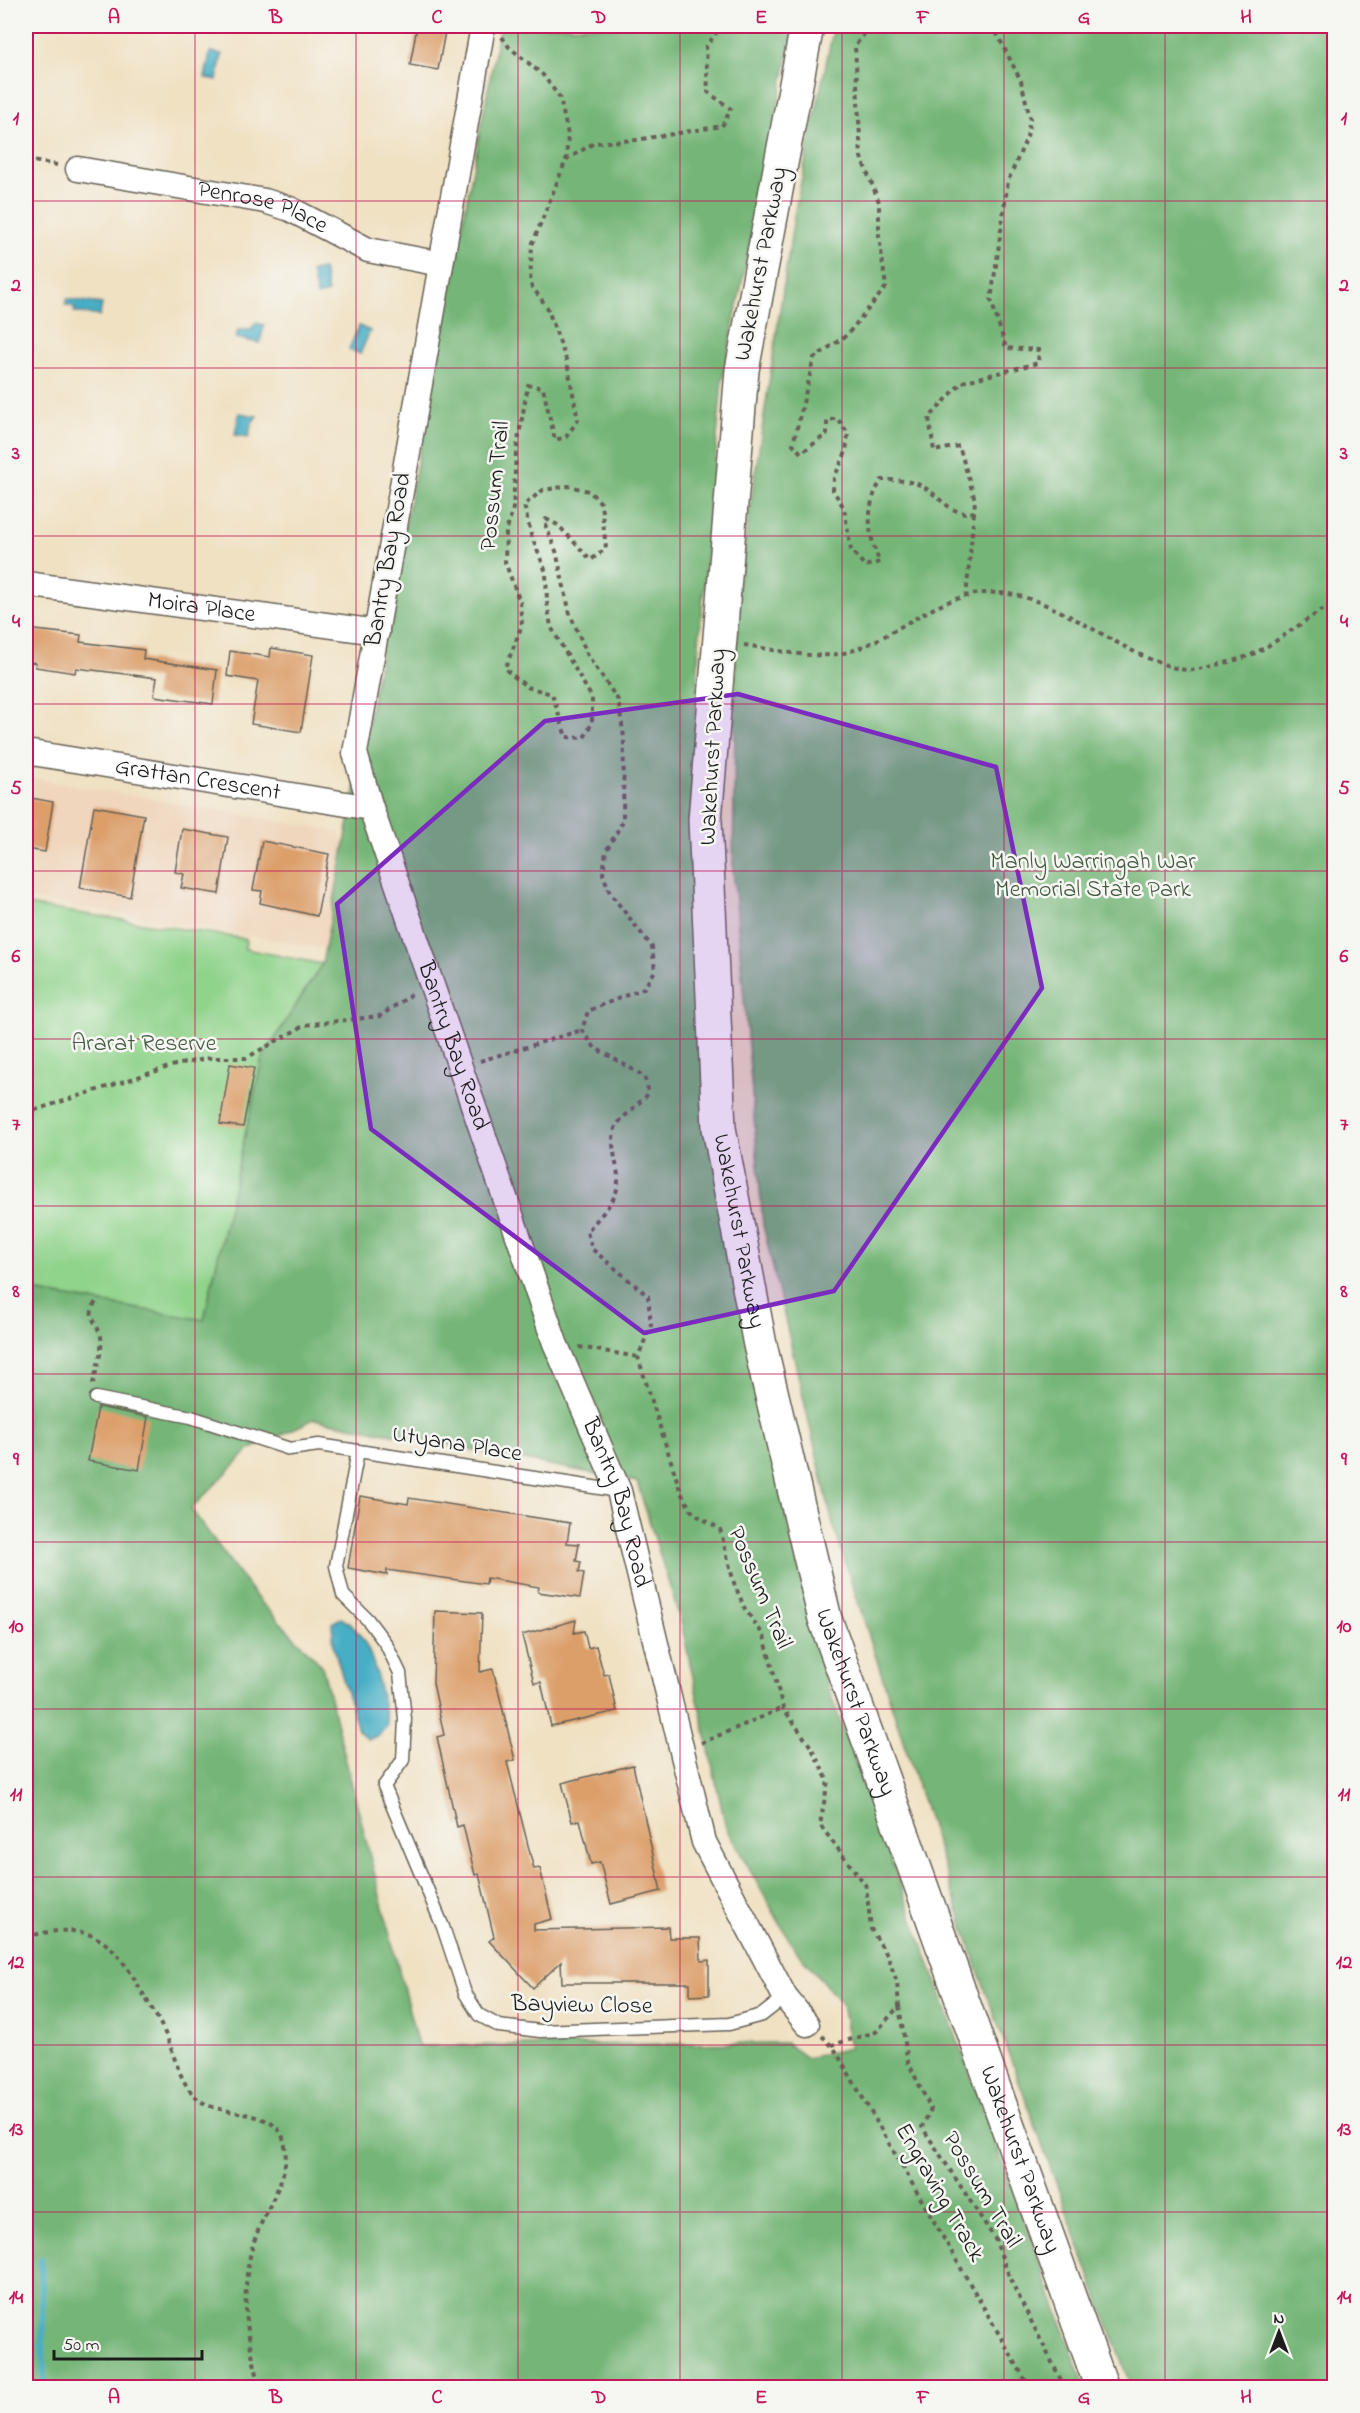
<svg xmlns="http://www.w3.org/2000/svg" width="1360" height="2413" font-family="'Indie Flower',sans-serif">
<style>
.built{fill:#f0d6bc}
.green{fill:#90d38b;stroke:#567854;stroke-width:1.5}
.forest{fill:#74b577;stroke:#48684a;stroke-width:1.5;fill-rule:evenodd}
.water{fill:#46aec5;stroke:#316570;stroke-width:1.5}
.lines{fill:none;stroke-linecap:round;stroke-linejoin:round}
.stream{stroke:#46aec5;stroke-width:6}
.building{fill:#dc9f6a}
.service-casing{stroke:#666156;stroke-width:15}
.minor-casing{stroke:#666156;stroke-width:27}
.primary-casing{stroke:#666156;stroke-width:36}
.path{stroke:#666156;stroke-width:4;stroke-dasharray:4.5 4.5;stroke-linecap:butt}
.service{stroke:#fff;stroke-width:12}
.minor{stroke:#fff;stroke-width:24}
.primary{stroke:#fff;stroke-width:33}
.marked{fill:#7b2cbf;fill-opacity:0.2;stroke:#7b2cbf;stroke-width:4.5;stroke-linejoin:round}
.grid{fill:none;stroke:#c2185b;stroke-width:1.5;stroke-opacity:0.55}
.labels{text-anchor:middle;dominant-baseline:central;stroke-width:5;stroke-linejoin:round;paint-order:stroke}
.street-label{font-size:24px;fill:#1c1c1c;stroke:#f6f6f2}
.park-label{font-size:24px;fill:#455c43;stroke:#f6f6f2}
.neatline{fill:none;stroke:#c2185b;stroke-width:2}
.grid-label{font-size:20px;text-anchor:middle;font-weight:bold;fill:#c2185b}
</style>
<rect width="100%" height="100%" fill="#f6f6f2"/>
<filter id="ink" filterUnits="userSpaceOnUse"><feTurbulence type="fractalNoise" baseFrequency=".0167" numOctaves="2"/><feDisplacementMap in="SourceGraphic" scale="12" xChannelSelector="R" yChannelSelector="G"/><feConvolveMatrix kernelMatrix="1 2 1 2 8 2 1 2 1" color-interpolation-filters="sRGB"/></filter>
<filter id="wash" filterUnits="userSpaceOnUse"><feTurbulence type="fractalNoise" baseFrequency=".008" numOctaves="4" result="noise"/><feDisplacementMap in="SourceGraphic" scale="24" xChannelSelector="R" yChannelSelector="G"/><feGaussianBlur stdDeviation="1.35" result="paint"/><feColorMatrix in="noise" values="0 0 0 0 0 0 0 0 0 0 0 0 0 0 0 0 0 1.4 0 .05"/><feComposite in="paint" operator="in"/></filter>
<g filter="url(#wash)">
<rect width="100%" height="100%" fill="#f0e1c3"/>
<path class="built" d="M 26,777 L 339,832 L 387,959 L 26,898 Z"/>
<path class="green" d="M 26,905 L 246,939 L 245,949 L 322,964 L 262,1059 L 204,1320 L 26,1290 Z"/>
<g class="forest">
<path d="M 500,26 L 794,26 L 722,381 L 699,642 L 690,839 L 753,1379 L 825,1680 L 1085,2387 L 26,2387 L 26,1290 L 204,1320 L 262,1059 L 322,964 ZM 314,1419 L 637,1482 L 681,1622 L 726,1828 L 794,1948 L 842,2004 L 850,2048 L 807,2058 L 786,2043 L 418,2046 L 322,1666 L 257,1598 L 191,1509 L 249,1450 Z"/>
<path d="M 834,26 L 1334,26 L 1334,2387 L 1131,2387 L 975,1962 L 833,1525 L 763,1225 L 733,867 L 737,595 L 795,210 Z"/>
</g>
<g class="water">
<path d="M 210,52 L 222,54 L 217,80 L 205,78 Z"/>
<path d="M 323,269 L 328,293 L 317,296 L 311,271 Z"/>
<path d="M 67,299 L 102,304 L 100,316 L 74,312 L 75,307 L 65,305 Z"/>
<path d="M 256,323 L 264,325 L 260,343 L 236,338 L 238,330 L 250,330 Z"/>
<path d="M 359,326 L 370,331 L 360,354 L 349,349 Z"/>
<path d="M 239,413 L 257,416 L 251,424 L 249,437 L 235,435 Z"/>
<path d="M 341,1618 C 375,1636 379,1689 387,1724 C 383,1733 377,1738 367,1739 L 358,1730 L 334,1648 L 332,1623 Z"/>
</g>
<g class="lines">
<path class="stream" d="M 41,2259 L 44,2388"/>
</g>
<g id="blocks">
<g class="building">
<path d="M 417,26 L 446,26 L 438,70 L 410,65 Z"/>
<path d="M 26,629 L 81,635 L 80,642 L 144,650 L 143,659 L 217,670 L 213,704 L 154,696 L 157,678 L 76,668 L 75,673 L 35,667 L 36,663 L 26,661 Z"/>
<path d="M 271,648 L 313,655 L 301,732 L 251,724 L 258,681 L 227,676 L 230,651 L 270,657 Z"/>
<path d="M 26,797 L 53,802 L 45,852 L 26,849 Z"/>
<path d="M 94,806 L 144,815 L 130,897 L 80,888 Z"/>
<path d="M 182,829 L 228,837 L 219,894 L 181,888 L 184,874 L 175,872 Z"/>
<path d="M 262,841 L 329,854 L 317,916 L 260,903 L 262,891 L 253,890 Z"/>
<path d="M 230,1064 L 254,1068 L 243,1127 L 220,1124 Z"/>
<path d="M 98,1407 L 148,1417 L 139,1470 L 88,1461 Z"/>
<path d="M 360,1496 L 408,1504 L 409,1498 L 570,1523 L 567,1543 L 579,1544 L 576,1561 L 581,1562 L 579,1572 L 584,1573 L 580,1598 L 538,1592 L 539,1587 L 487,1578 L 486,1584 L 387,1570 L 387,1575 L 348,1568 Z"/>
<path d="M 435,1611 L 482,1613 L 480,1672 L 493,1669 L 515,1760 L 507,1762 L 534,1869 L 540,1868 L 552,1919 L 534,1924 L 534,1930 L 668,1927 L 669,1938 L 700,1938 L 701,1961 L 709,1960 L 709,1995 L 690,1996 L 690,1983 L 562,1983 L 561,1962 L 533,1988 L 489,1941 L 494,1937 L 479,1874 L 475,1875 L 463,1825 L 457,1827 L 437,1737 L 444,1735 L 433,1683 Z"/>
<path d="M 576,1620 L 574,1633 L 584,1631 L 588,1648 L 596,1646 L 604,1675 L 609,1674 L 617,1711 L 551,1726 L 541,1682 L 534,1683 L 522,1635 Z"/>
<path d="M 633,1765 L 661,1891 L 611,1904 L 600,1862 L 591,1864 L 580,1820 L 572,1822 L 562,1783 Z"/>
</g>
</g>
</g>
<g filter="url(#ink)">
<use href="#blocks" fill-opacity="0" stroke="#666156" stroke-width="1.5"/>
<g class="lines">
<defs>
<g id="service">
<path d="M 96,1398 L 191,1417 L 290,1449 L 319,1445 L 619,1491"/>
<path d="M 358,1451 L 336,1566 L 343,1595 L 368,1620 L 386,1644 L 400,1673 L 405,1719 L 403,1760 L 384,1786 L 443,1927 L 465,1993 L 479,2015 L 499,2026 L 540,2031 L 729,2024 L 762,2015 L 785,1997"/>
</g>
<g id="minor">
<path id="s1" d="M 483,26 L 355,753 L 371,808 L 555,1343 L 619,1491 L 704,1842 L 785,1997 L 807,2024"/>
<path id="s2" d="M 78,169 L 265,201 L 290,209 L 368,250 L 441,264"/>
<path id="s3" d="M 26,584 L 377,632"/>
<path id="s4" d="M 26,752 L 371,808"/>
</g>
<g id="primary">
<path id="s5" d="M 807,26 L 742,370 L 705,820 L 719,1128 L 760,1345 L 825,1619 L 1102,2388"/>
</g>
</defs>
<use href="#service" class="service-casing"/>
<use href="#minor" class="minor-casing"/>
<use href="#primary" class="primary-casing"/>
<g class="path">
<path d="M 870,26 L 855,46 L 861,157 L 879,202 L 879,236 L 886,287 L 847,335 L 814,358 L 793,444 L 801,453 L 827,434 L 827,421 L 837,418 L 848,433 L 846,452 L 834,478 L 833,490 L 844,508 L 851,550 L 865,566 L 880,562 C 867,536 865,503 882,480 C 894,480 909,480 920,485 C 939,494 951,518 974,512 L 975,500 L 959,446 L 934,451 L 929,418 L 962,382 L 1038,363 L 1039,350 L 1006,348 L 991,300 L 1008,181 L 1027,137 L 1030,118 L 1021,81 L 993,26"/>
<path d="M 502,37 L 509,47 L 543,75 L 560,98 L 568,135 L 566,160 L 532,245 L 530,284 L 547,307 L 567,362 L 578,420 L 566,437 L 555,440 L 543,388 L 528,385 L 516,452 L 513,508 L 506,532 L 505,562 L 520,602 L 522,625 L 505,669 L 527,687 L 552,694 L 566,737 L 584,738 L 592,723 L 592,698 L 551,627 L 547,602 L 546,572 L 531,535 L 524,505 L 543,490 L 569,486 L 589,491 L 601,503 L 606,548 L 591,560 L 558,525 L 546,519 L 546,527 L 556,551 L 570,614 L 588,656 L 618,700 L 624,737 L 623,821 L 606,851 L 603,874 L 610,893 L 652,947 L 655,971 L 644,988 L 588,1011 L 582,1030 L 595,1048 L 644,1076 L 649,1093 C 642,1101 619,1120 616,1126 C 606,1149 625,1172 615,1195 C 611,1206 594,1222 587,1232 L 592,1249 L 648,1296 L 651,1325 L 638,1357 L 681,1493 L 693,1513 L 720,1529 L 734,1583 L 745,1609 L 764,1636 L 783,1708 L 811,1747 L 828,1781 L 820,1825 L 866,1886 L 871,1929 L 887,1955 L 897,1982 L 899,2006 L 876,2032 L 832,2045"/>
<path d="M 26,160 L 57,165"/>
<path d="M 566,160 L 594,143 L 636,140 L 722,126 L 731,109 L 708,92 L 706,47 L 721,26"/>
<path d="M 966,598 L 974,512"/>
<path d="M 744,645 C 780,650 821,663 857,649 C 899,633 938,596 985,593 C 1042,588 1101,639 1152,660 C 1164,664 1178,671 1192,670 C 1207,668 1244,659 1257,652 C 1284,638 1307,617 1334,604"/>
<path d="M 480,1061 L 582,1030"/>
<path d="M 26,1113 L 175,1065 L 210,1058 L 246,1058 L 305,1025 L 380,1016 L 414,993"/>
<path d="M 579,1347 L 638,1357"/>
<path d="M 93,1384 C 96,1370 103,1351 101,1337 C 98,1323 85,1316 96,1302"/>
<path d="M 701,1743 L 783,1708"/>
<path d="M 26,1937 C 89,1920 111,1937 142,1992 C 151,2007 161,2023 168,2040 C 176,2061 182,2089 202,2102 C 227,2118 280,2107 285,2146 C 290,2177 266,2208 256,2236 C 238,2286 246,2338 261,2388"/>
<path d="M 899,2006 L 908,2062 L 931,2109 L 922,2127 L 995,2239 L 1011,2281 L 1065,2388"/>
<path d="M 822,2036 L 834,2048 L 1030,2388"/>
</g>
<use href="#service" class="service"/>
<use href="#minor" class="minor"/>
<use href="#primary" class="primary"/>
</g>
</g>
<path class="marked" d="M 738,694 L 996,767 L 1042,988 L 834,1291 L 644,1333 L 371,1129 L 337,904 L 545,721 Z"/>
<path class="grid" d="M 195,26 L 195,2388M 356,26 L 356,2388M 518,26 L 518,2388M 680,26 L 680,2388M 842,26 L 842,2388M 1004,26 L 1004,2388M 1165,26 L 1165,2388M 26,201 L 1334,201M 26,368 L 1334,368M 26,536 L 1334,536M 26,704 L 1334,704M 26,871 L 1334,871M 26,1039 L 1334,1039M 26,1206 L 1334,1206M 26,1374 L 1334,1374M 26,1542 L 1334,1542M 26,1709 L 1334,1709M 26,1877 L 1334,1877M 26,2045 L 1334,2045M 26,2212 L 1334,2212"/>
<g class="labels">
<g class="street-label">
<text stroke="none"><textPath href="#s2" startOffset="189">Penrose Place</textPath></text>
<text transform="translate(762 264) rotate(-79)">Wakehurst Parkway</text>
<text transform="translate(496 486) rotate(-84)">Possum Trail</text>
<text transform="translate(389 560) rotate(-80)">Bantry Bay Road</text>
<text stroke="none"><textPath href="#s3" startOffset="177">Moira Place</textPath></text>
<text transform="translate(714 747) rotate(-87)">Wakehurst Parkway</text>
<text stroke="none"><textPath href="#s4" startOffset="174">Grattan Crescent</textPath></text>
<text stroke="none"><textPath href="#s1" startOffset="1047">Bantry Bay Road</textPath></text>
<text stroke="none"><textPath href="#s5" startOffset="1215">Wakehurst Parkway</textPath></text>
<text transform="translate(457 1445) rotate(9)">Utyana Place</text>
<text stroke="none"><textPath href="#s1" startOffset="1533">Bantry Bay Road</textPath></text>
<text transform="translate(759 1588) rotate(67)">Possum Trail</text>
<text stroke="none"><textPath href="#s5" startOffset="1701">Wakehurst Parkway</textPath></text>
<text transform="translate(582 2006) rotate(1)">Bayview Close</text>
<text stroke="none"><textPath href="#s5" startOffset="2187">Wakehurst Parkway</textPath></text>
<text transform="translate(981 2190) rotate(59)">Possum Trail</text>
<text transform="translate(939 2193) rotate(60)">Engraving Track</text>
</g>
<g class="park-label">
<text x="1093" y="862">Manly Warringah War<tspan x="1093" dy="28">Memorial State Park</tspan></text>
<text x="144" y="1044">Ararat Reserve</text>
</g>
</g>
<rect width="1360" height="2413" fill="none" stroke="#f6f6f2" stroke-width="66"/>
<g transform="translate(1279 2332)" stroke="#f6f6f2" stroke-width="4.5" paint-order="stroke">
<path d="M0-4.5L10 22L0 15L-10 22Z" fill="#1c1c1c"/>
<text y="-9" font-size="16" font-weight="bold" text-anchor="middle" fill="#1c1c1c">N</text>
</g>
<path d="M54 2350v9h148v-9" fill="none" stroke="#1c1c1c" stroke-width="3"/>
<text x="63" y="2350" font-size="18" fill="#1c1c1c" stroke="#f6f6f2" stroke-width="4.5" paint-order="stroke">50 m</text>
<rect x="33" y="33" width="1294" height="2347" class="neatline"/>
<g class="grid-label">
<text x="114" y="23">A</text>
<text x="276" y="23">B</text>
<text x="437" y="23">C</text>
<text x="599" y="23">D</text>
<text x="761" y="23">E</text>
<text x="923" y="23">F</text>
<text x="1084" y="23">G</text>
<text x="1246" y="23">H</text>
<text x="16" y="124">1</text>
<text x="1344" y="124">1</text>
<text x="16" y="291">2</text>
<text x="1344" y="291">2</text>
<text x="16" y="459">3</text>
<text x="1344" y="459">3</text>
<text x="16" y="627">4</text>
<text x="1344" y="627">4</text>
<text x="16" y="794">5</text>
<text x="1344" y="794">5</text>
<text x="16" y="962">6</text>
<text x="1344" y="962">6</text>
<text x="16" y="1130">7</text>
<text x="1344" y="1130">7</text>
<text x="16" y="1297">8</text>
<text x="1344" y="1297">8</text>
<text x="16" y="1465">9</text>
<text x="1344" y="1465">9</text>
<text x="16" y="1632">10</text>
<text x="1344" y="1632">10</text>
<text x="16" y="1800">11</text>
<text x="1344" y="1800">11</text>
<text x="16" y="1968">12</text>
<text x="1344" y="1968">12</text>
<text x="16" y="2135">13</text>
<text x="1344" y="2135">13</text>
<text x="16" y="2303">14</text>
<text x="1344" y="2303">14</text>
<text x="114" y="2403">A</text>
<text x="276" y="2403">B</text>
<text x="437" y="2403">C</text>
<text x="599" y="2403">D</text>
<text x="761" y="2403">E</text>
<text x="923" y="2403">F</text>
<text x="1084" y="2403">G</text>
<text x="1246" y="2403">H</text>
</g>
</svg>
